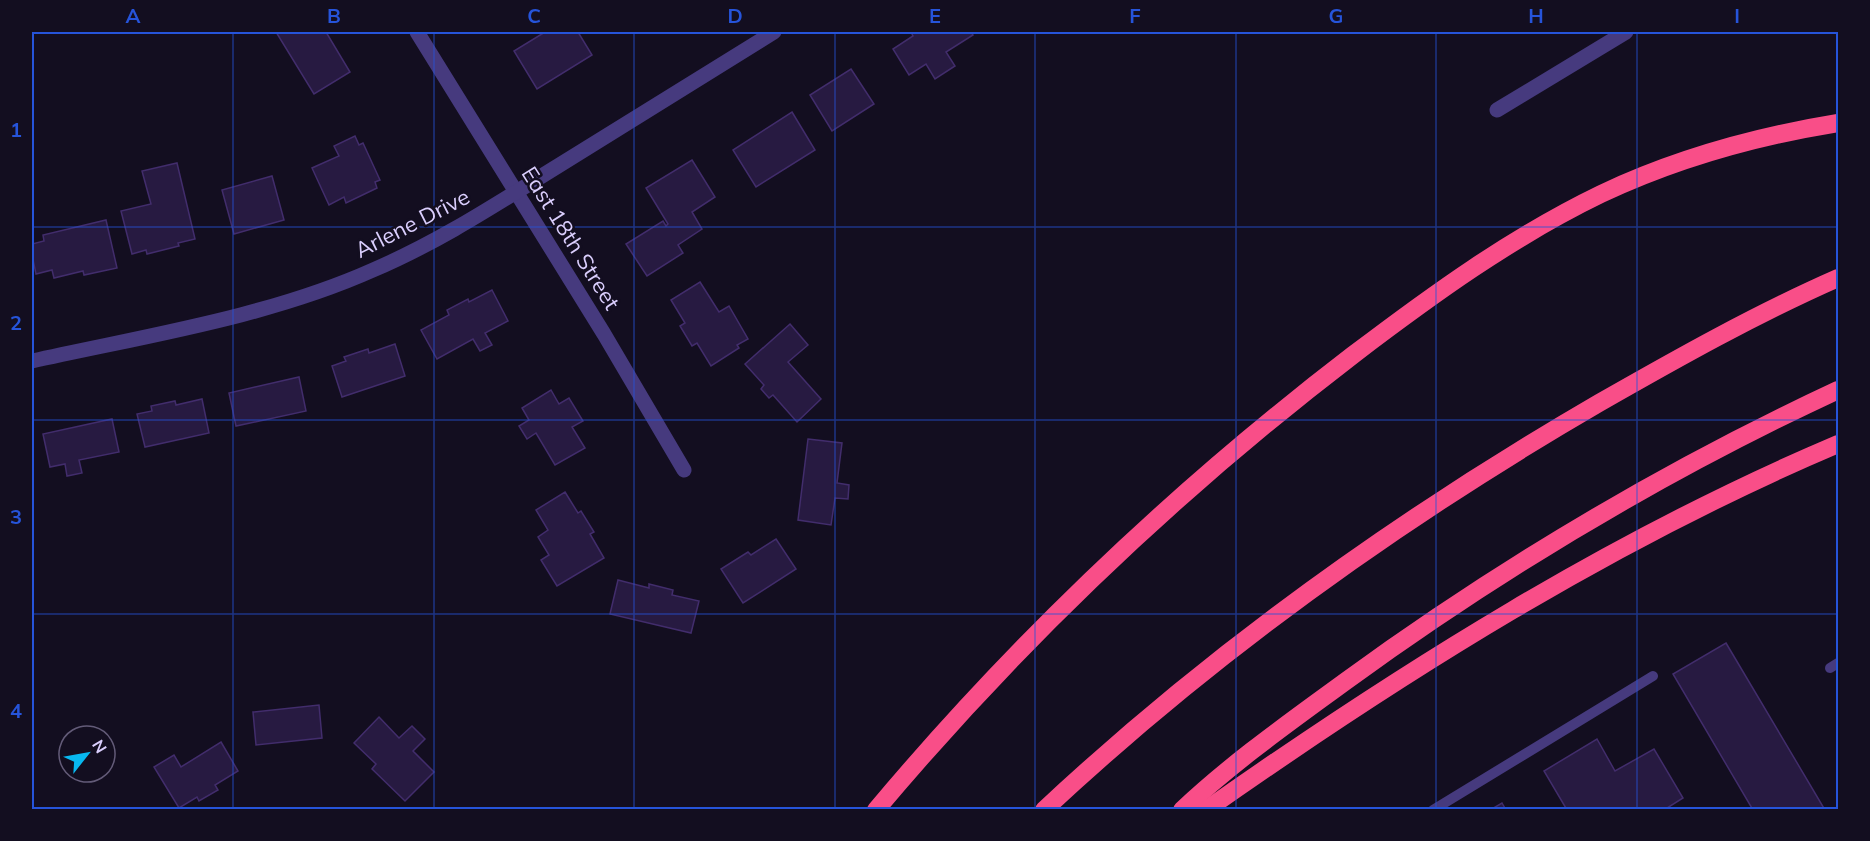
<svg xmlns="http://www.w3.org/2000/svg" width="1870" height="841" font-family="Mulish,sans-serif">
<style>
.building{fill:#271a41;stroke:#422d6c;stroke-width:1.5}
.lines{fill:none;stroke-linecap:round;stroke-linejoin:round}
.service{stroke:#463a7e;stroke-width:10}
.minor{stroke:#463a7e;stroke-width:15}
.motorway{stroke:#f94e88;stroke-width:18}
.grid{fill:none;stroke:#2654da;stroke-width:1.5;stroke-opacity:0.55}
.labels{text-anchor:middle;dominant-baseline:central;stroke-width:5;stroke-linejoin:round;paint-order:stroke}
.street-label{font-size:22px;fill:#dacefd;stroke:#130e20}
.neatline{fill:none;stroke:#2654da;stroke-width:2}
.grid-label{font-size:20px;text-anchor:middle;font-weight:bold;fill:#2654da}
</style>
<rect width="100%" height="100%" fill="#130e20"/>
<g class="building">
<path d="M 276,32 L 326,32 L 350,72 L 314,94 Z"/>
<path d="M 545,32 L 578,32 L 592,55 L 537,89 L 514,51 Z"/>
<path d="M 911,32 L 971,32 L 973,35 L 946,52 L 955,66 L 935,79 L 926,64 L 909,75 L 893,49 L 913,36 Z"/>
<path d="M 851,69 L 874,104 L 832,131 L 810,95 Z"/>
<path d="M 792,112 L 815,150 L 756,187 L 733,150 Z"/>
<path d="M 355,136 L 359,145 L 363,143 L 380,180 L 375,182 L 377,188 L 346,203 L 344,197 L 329,205 L 312,168 L 339,156 L 334,146 Z"/>
<path d="M 692,160 L 715,197 L 692,212 L 702,229 L 678,245 L 683,253 L 647,276 L 626,244 L 663,221 L 666,226 L 668,224 L 646,188 Z"/>
<path d="M 177,163 L 195,239 L 178,243 L 179,246 L 147,254 L 146,250 L 132,254 L 121,211 L 151,204 L 142,171 Z"/>
<path d="M 272,176 L 284,220 L 234,234 L 222,190 Z"/>
<path d="M 106,220 L 117,268 L 84,275 L 83,271 L 54,278 L 52,270 L 36,274 L 32,255 L 32,244 L 44,241 L 43,235 Z"/>
<path d="M 700,282 L 719,312 L 729,306 L 748,339 L 737,345 L 739,348 L 711,366 L 697,343 L 692,346 L 680,326 L 685,323 L 671,300 Z"/>
<path d="M 492,290 L 508,321 L 485,333 L 492,345 L 480,351 L 473,339 L 437,359 L 421,330 L 449,315 L 447,310 L 468,299 L 469,302 Z"/>
<path d="M 790,324 L 808,345 L 788,362 L 821,399 L 797,422 L 773,395 L 769,398 L 761,389 L 764,385 L 745,364 Z"/>
<path d="M 395,344 L 405,376 L 342,397 L 332,366 L 346,361 L 344,357 L 368,349 L 369,353 Z"/>
<path d="M 299,377 L 306,411 L 236,426 L 229,393 Z"/>
<path d="M 551,390 L 559,404 L 569,398 L 583,421 L 572,427 L 585,448 L 555,465 L 536,433 L 527,439 L 519,426 L 529,420 L 522,408 Z"/>
<path d="M 202,399 L 209,433 L 145,447 L 137,414 L 152,411 L 151,406 L 175,401 L 176,405 Z"/>
<path d="M 112,419 L 119,452 L 79,460 L 82,473 L 67,476 L 65,464 L 50,467 L 43,434 Z"/>
<path d="M 808,439 L 842,443 L 837,483 L 849,485 L 848,499 L 835,498 L 831,525 L 798,520 Z"/>
<path d="M 565,492 L 578,513 L 581,511 L 594,532 L 590,534 L 604,558 L 557,586 L 541,560 L 549,555 L 538,537 L 548,530 L 536,510 Z"/>
<path d="M 776,539 L 796,569 L 743,603 L 721,569 L 748,552 L 751,555 Z"/>
<path d="M 618,580 L 649,588 L 649,584 L 673,590 L 672,595 L 699,601 L 691,633 L 610,614 Z"/>
<path d="M 1726,643 L 1825,810 L 1753,810 L 1673,674 Z"/>
<path d="M 319,705 L 322,738 L 256,745 L 253,712 Z"/>
<path d="M 379,717 L 399,738 L 412,726 L 425,739 L 413,751 L 434,772 L 405,801 L 372,769 L 376,764 L 354,743 Z"/>
<path d="M 1597,739 L 1615,771 L 1654,749 L 1683,798 L 1664,810 L 1567,810 L 1544,771 Z"/>
<path d="M 221,742 L 238,771 L 215,785 L 218,790 L 199,801 L 197,797 L 179,808 L 154,767 L 174,755 L 181,767 Z"/>
<path d="M 1502,803 L 1506,810 L 1490,810 Z"/>
</g>
<g class="lines">
<g class="service">
<path d="M 1830,668 L 1838,663"/>
<path d="M 1433,810 L 1653,676"/>
</g>
<g class="minor">
<path d="M 417,32 L 604,334 L 684,470"/>
<path d="M 1497,110 L 1626,32"/>
<path d="M 32,361 C 144,336 268,317 373,270 C 439,242 498,203 558,166 C 630,121 702,76 774,32"/>
</g>
<g class="motorway">
<path d="M 876,810 C 1018,641 1178,489 1353,355 C 1432,295 1512,237 1601,194 C 1675,159 1758,136 1838,123"/>
<path d="M 1044,810 C 1212,653 1401,518 1599,403 C 1678,358 1756,314 1838,278"/>
<path d="M 1182,810 C 1233,762 1290,722 1346,681 C 1500,569 1666,470 1838,390"/>
<path d="M 1206,810 C 1405,670 1614,539 1838,444"/>
</g>
</g>
<path class="grid" d="M 233,32 L 233,810M 434,32 L 434,810M 634,32 L 634,810M 835,32 L 835,810M 1035,32 L 1035,810M 1236,32 L 1236,810M 1436,32 L 1436,810M 1637,32 L 1637,810M 32,227 L 1838,227M 32,420 L 1838,420M 32,614 L 1838,614"/>
<g class="labels">
<g class="street-label">
<text transform="translate(412 223) rotate(-27)">Arlene Drive</text>
<text transform="translate(571 238) rotate(58)">East 18th Street</text>
</g>
</g>
<rect width="1870" height="841" fill="none" stroke="#130e20" stroke-width="66"/>
<g transform="translate(87 754) rotate(59)"><circle r="28" fill="#130e20" stroke="#635b78" stroke-width="1.5"/>
<path d="M0-4.5L10 22L0 15L-10 22Z" fill="#08b8f0"/>
<text y="-9" font-size="16" font-weight="bold" text-anchor="middle" fill="#dacefd">N</text>
</g>
<rect x="33" y="33" width="1804" height="775" class="neatline"/>
<g class="grid-label">
<text x="133" y="23">A</text>
<text x="334" y="23">B</text>
<text x="534" y="23">C</text>
<text x="735" y="23">D</text>
<text x="935" y="23">E</text>
<text x="1135" y="23">F</text>
<text x="1336" y="23">G</text>
<text x="1536" y="23">H</text>
<text x="1737" y="23">I</text>
<text x="16" y="137">1</text>
<text x="16" y="330">2</text>
<text x="16" y="524">3</text>
<text x="16" y="718">4</text>
</g>
</svg>
